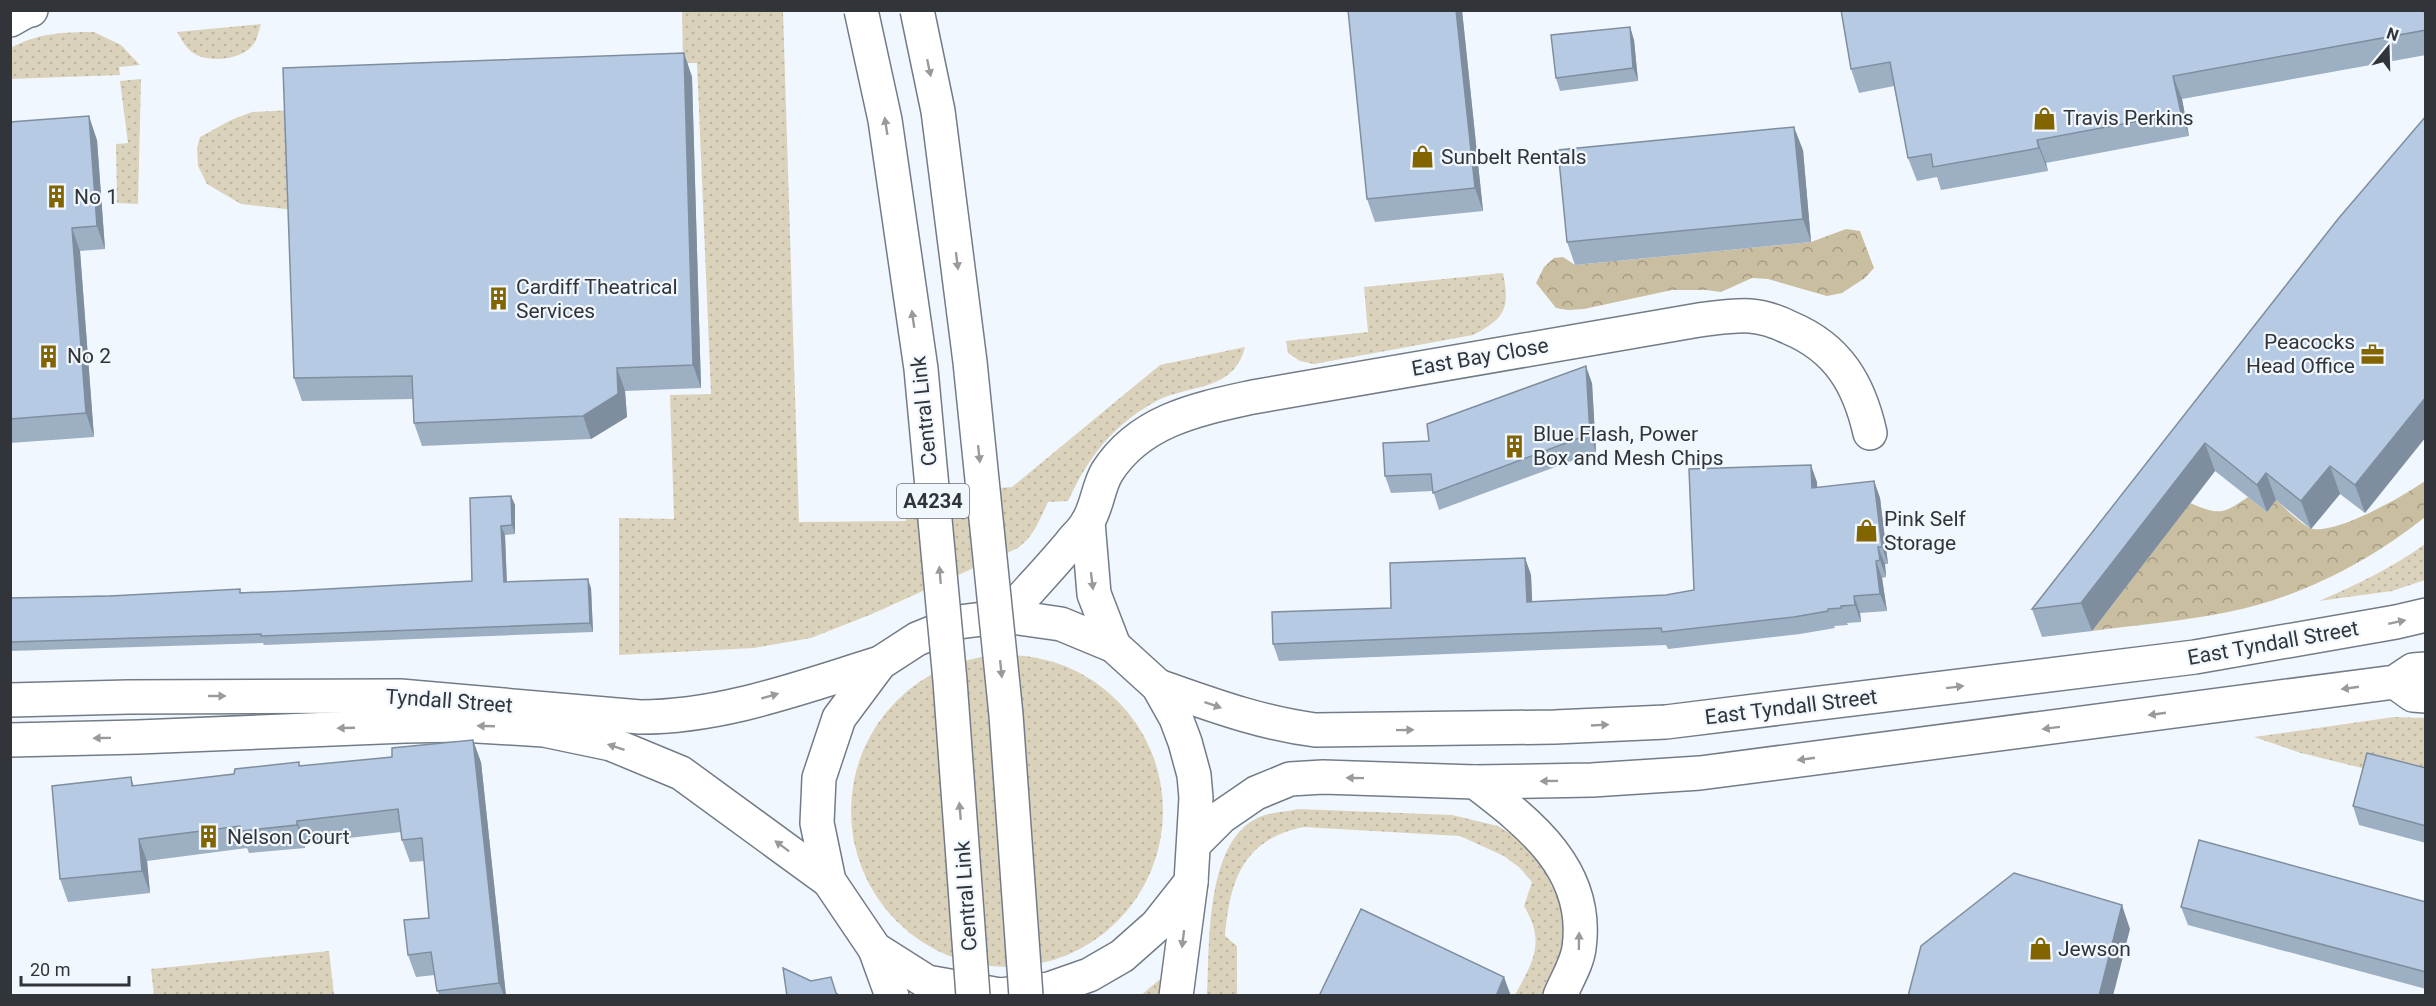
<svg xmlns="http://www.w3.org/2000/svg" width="2436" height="1006" font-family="Roboto,sans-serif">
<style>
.grass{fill:url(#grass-dots)}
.forest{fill:url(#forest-crowns)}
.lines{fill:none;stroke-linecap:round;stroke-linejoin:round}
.minor-casing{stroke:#737c86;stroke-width:36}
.major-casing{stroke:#737c86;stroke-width:36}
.minor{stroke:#fff;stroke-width:33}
.major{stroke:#fff;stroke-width:33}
.major-bridge-casing{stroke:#737c86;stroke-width:36;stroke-linecap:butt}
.major-bridge{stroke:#fff;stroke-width:33}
.wall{fill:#9dafc3}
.shaded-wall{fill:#7f8e9f}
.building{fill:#b6cbe3;stroke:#7f8e9f;stroke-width:1.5}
.oneway{fill:#989a9c}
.labels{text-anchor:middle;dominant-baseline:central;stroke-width:4.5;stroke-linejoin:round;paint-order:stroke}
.shield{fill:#f1f7fe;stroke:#6b6f74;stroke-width:1.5}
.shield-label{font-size:20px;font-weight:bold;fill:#313539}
.poi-label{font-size:21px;fill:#313539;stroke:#f1f7fe;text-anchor:start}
.street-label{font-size:21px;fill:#313539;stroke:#f1f7fe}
</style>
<defs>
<pattern id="grass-dots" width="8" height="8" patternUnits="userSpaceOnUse" patternTransform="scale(1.5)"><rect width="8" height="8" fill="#dbd2bc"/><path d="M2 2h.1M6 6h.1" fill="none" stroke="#bcb5a2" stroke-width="1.8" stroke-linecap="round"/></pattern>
<pattern id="forest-crowns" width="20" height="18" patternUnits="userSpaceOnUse" patternTransform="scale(1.5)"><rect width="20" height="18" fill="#cabea1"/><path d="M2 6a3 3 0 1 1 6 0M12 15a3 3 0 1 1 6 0" fill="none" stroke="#a59b84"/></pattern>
</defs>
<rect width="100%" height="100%" fill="#f1f7fe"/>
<g class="grass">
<path d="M 682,11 L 783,11 L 799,522 L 906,521 L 904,495 L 1012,487 L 1160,365 L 1245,347 C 1233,394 1187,383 1153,403 C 1111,427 1088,458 1068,501 L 1048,502 C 1040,519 1034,536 1018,548 L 872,614 L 811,638 L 754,648 L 619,655 L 619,518 L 674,519 L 670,395 L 711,394 L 697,63 L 683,63 Z"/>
<path d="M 261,24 C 259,29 258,37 255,42 C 245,60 211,63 195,54 C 186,49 182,40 177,32 Z"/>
<path d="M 94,32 L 121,45 L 140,65 L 119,67 L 120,75 L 11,79 L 11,48 C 37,33 64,32 94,32 Z"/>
<path d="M 141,79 L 138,204 L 117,203 L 116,144 L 128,143 L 120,81 Z"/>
<path d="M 292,110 L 295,210 L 241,204 L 207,184 L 198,166 L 197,148 L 200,137 L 231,120 L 252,112 Z"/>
<path d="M 1503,273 C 1510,308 1506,318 1473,335 L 1314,364 L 1300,361 L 1288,353 L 1286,341 L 1368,332 L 1364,287 Z"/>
<path d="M 2425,544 L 2425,580 L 2392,591 L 2319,601 C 2356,585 2392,568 2425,544 Z"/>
<circle cx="1007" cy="811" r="156"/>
<path d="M 2394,717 L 2425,718 L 2425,771 L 2374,771 L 2301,753 L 2254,737 Z"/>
<path d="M 1298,809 L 1452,815 L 1498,826 L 1522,841 L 1542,863 L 1552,887 L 1558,886 L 1568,920 L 1566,944 L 1545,995 L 1515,995 C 1533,961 1546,943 1524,906 L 1532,882 L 1520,868 L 1504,856 L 1460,836 L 1304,827 C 1243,839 1230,880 1225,936 L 1237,946 L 1237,995 L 1207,996 C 1210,945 1204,838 1262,816 C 1272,812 1286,812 1298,809 Z"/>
<path d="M 329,951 L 334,995 L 154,995 L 151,969 Z"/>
<path d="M 1159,980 L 1163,980 L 1166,995 L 1140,996 Z"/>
</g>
<g class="forest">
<path d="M 1846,229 L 1860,231 L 1874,268 L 1865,278 L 1842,293 L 1827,296 L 1768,279 L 1752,278 L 1721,292 L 1706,290 L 1672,290 L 1584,309 L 1568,310 L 1556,308 L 1536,283 L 1544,267 L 1554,258 L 1563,257 L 1575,265 L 1811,242 Z"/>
<path d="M 2425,481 L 2425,517 C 2369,562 2299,598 2228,612 C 2183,621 2137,625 2092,631 L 2190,503 C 2219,515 2222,515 2248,497 L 2267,512 L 2276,500 C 2284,507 2304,527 2313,529 C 2339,533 2404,496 2425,481 Z"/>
</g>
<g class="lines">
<defs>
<g id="minor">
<path d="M 10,20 L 26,11 L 31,10"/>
<path d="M 1088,522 L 1094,594 L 1114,646"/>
<path d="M 1006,616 L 1061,624 L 1114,646 L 1158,686 L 1176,718 L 1185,742 L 1194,775 L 1196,798 L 1191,882 L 1157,925 L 1122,956 L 1089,975 L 1049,989 L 1000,995 L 927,982 L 875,949 L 829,881 L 817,823 L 819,778 L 839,718 L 880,663 L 917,639 L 959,622 Z"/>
<path d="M 1006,616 C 1027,592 1049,569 1070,544 C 1075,537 1083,531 1087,523 C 1097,508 1098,487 1107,472 C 1140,420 1198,409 1253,397 L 1699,320 C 1716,318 1733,315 1750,316 C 1764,317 1778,322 1790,328 C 1838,348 1859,384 1870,433"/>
<path d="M 2395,682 L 2413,695 L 2426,696"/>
<path d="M 1158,686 C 1210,704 1260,723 1315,730 L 1555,727 L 1666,722 L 2195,657 L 2396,622 L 2426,615"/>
<path d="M 10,700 L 128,697 L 400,696 L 640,717 C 723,717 802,687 880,663"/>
<path d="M 10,740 L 138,737 L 405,726 L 461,725 L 544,730 L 611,744 L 681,773 L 829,881"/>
<path d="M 1475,782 C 1530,824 1590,870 1579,948 C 1577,964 1566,981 1560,996"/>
<path d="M 1194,844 L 1221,817 L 1256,793 L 1290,779 L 1323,777 L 1475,782 L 1592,780 L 1700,773 L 2395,682 L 2413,670 L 2426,669"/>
</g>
<g id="major">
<path d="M 875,949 L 892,996"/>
<path d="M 1176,996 L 1191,882"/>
</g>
</defs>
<use href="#minor" class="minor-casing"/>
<use href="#major" class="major-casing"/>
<use href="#minor" class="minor"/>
<use href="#major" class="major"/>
<defs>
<g id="major-bridge">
<path d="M 861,10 L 885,120 L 921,369 L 950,681 L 973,996"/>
<path d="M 917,10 L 938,111 L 970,362 L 1006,715 L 1026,996"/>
</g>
</defs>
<use href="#major-bridge" class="major-bridge-casing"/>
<use href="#major-bridge" class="major-bridge"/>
</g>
<g class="wall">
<path d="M 1462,10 L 1483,211 L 1375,222 L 1367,199 Z"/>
<path d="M 1841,10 L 2426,10 L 2426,55 L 2182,99 L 2189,136 L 2046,163 L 2048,171 L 1941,190 L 1937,177 L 1917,181 L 1908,158 L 1894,86 L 1859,93 L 1851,69 Z"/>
<path d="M 1630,27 L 1634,40 L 1638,81 L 1560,91 L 1556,78 Z"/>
<path d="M 684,53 L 692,77 L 701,388 L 625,391 L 627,417 L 591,439 L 422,446 L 414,423 L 413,399 L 302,401 L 294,378 Z"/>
<path d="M 10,122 L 97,140 L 105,249 L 80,251 L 94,437 L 10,443 Z"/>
<path d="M 1803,150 L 1811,242 L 1575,265 L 1567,242 Z"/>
<path d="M 2338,219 L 2365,513 L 2340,494 L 2311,529 L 2276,500 L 2267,512 L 2215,471 L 2092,631 L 2042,637 L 2032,609 Z"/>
<path d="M 1592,383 L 1596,452 L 1439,510 L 1433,491 L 1391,493 L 1385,476 L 1429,441 Z"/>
<path d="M 1874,481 L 1880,498 L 1888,564 L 1885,564 L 1886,577 L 1882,578 L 1887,611 L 1860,613 L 1861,622 L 1847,623 L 1848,625 L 1834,626 L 1835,628 L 1800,634 L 1668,649 L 1666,645 L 1279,661 L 1273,644 L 1391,608 L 1525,558 L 1531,575 L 1532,602 L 1666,595 L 1694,590 L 1817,482 L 1817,488 Z"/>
<path d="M 511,496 L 515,505 L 515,534 L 505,535 L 507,582 L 591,588 L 593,632 L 264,645 L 263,643 L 10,651 L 10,598 L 291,591 L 472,581 Z"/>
<path d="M 481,762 L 506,996 L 439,996 L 435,975 L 416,977 L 408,955 L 429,918 L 424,861 L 410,862 L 402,840 L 401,832 L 305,843 L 305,848 L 249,853 L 247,848 L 147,861 L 150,893 L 68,902 L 60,879 L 131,777 L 134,786 L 300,766 Z"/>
<path d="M 2426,768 L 2426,843 L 2359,825 L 2353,806 Z"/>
<path d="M 2426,902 L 2426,989 L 2188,925 L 2181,907 Z"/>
</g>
<g class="shaded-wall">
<path d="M 1456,10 L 1462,10 L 1483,211 L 1475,188 Z"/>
<path d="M 1630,27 L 1634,40 L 1638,81 L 1633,68 Z"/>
<path d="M 684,53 L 692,77 L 701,388 L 693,365 Z"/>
<path d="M 2173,76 L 2182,99 L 2189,136 L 2181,113 Z"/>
<path d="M 89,116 L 97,140 L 105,249 L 97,226 Z"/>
<path d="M 1794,127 L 1803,150 L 1811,242 L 1803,219 Z"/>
<path d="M 2037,140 L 2046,163 L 2048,171 L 2039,148 Z"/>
<path d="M 72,228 L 80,251 L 94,437 L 86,413 Z"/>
<path d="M 1586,366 L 1592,383 L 1596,452 L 1590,434 Z"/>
<path d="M 617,368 L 625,391 L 627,417 L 591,439 L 583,416 Z"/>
<path d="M 2426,397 L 2426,437 L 2365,513 L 2355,485 Z"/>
<path d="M 2205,443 L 2215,471 L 2092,631 L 2081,603 Z"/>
<path d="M 1811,465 L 1817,482 L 1818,505 L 1812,488 Z"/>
<path d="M 2330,466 L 2340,494 L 2311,529 L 2301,501 Z"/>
<path d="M 2266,473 L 2276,500 L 2267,512 L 2257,485 Z"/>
<path d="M 1874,481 L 1880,498 L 1888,564 L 1882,547 Z"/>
<path d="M 511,496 L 515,505 L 515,534 L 512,525 Z"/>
<path d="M 501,526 L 505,535 L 507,591 L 504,582 Z"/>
<path d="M 1878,547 L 1885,564 L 1886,577 L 1880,560 Z"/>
<path d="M 1525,558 L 1531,575 L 1533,619 L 1527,602 Z"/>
<path d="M 1876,561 L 1882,578 L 1887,611 L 1880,594 Z"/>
<path d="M 588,579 L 591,588 L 593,632 L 590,623 Z"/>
<path d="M 1854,596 L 1860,613 L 1861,622 L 1855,605 Z"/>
<path d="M 473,740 L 481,762 L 506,996 L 504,996 L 499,983 Z"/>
<path d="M 297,821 L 305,843 L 305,848 L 297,825 Z"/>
<path d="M 139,839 L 147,861 L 150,893 L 142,871 Z"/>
<path d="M 2122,905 L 2130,929 L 2113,996 L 2099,996 Z"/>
<path d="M 1504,977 L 1511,996 L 1496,996 Z"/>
</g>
<g class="building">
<path d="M 1348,10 L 1456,10 L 1475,188 L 1367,199 Z"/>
<path d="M 1841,10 L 2424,10 L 2426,20 L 2426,30 L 2173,76 L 2181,113 L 2037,140 L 2039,148 L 1933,167 L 1931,154 L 1908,158 L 1890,62 L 1851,69 Z"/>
<path d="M 1630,27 L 1633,68 L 1556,78 L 1551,35 Z"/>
<path d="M 684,53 L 693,365 L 617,368 L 618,394 L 583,416 L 414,423 L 412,376 L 294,378 L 283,68 Z"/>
<path d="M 89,116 L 97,226 L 72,228 L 86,413 L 10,419 L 10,122 Z"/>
<path d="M 2426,116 L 2426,397 L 2355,485 L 2330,466 L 2301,501 L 2266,473 L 2257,485 L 2205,443 L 2081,603 L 2032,609 L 2338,219 Z"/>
<path d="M 1794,127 L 1803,219 L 1567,242 L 1558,150 Z"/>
<path d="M 1586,366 L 1590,434 L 1433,493 L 1431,474 L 1385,476 L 1383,443 L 1429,441 L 1427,424 Z"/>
<path d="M 1811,465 L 1812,488 L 1874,481 L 1882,547 L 1878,547 L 1880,560 L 1876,561 L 1880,594 L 1854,596 L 1855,605 L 1841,606 L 1841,608 L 1828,609 L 1828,611 L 1794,617 L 1662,632 L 1661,628 L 1273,644 L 1272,612 L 1391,608 L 1390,563 L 1525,558 L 1527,602 L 1666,595 L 1694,590 L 1689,469 Z"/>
<path d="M 511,496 L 512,525 L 501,526 L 504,582 L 588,579 L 590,623 L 261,636 L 261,634 L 10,642 L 10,598 L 110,596 L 240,589 L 240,593 L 291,591 L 472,581 L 470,498 Z"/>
<path d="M 473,740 L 499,983 L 437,991 L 431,952 L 408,955 L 404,920 L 429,918 L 422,838 L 402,840 L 398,809 L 297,821 L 297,825 L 241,831 L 240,826 L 139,839 L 142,871 L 60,879 L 52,786 L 131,777 L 132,786 L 234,774 L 235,769 L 299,762 L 299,766 L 392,757 L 392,748 Z"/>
<path d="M 2367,753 L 2426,768 L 2426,826 L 2353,806 Z"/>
<path d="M 2199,840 L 2426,902 L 2426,972 L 2181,907 Z"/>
<path d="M 2014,873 L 2122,905 L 2099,996 L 1908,996 L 1921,946 Z"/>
<path d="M 1361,909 L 1504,977 L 1496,996 L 1319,996 Z"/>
<path d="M 783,968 L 811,981 L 831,977 L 836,993 L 840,996 L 787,996 Z"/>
</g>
<defs><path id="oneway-solid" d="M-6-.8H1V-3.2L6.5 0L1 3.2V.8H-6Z" transform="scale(1.5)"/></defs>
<g class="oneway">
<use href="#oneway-solid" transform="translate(929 68) rotate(78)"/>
<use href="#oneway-solid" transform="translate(886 126) rotate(-99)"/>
<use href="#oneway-solid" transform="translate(957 261) rotate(83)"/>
<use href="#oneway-solid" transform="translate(913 319) rotate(-98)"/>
<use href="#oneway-solid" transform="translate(979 454) rotate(84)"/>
<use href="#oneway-solid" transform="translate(940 575) rotate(-95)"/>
<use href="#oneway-solid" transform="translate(1092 581) rotate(83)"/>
<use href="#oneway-solid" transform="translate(2397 622) rotate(-12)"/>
<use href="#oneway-solid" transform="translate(1001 669) rotate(84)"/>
<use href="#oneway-solid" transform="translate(1955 687) rotate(-7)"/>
<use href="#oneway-solid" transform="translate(2350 688) rotate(172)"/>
<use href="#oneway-solid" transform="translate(217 696)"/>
<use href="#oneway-solid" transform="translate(770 696) rotate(-16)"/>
<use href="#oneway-solid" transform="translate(1213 705) rotate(19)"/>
<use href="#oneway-solid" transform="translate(2157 714) rotate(172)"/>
<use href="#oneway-solid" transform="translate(1600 725) rotate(-3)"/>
<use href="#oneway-solid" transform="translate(486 726) rotate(-178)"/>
<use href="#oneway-solid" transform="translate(346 728) rotate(178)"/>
<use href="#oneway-solid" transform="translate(2051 728) rotate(173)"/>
<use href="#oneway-solid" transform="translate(1405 730) rotate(-1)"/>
<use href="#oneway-solid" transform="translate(102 738) rotate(179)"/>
<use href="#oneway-solid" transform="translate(616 747) rotate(-162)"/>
<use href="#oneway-solid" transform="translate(1806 759) rotate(172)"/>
<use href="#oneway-solid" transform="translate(1355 778) rotate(-179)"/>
<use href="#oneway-solid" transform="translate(1549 781) rotate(179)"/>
<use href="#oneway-solid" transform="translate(960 811) rotate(-95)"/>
<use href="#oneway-solid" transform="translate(782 846) rotate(-143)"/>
<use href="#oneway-solid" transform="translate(1183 939) rotate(97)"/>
<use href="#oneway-solid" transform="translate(1579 941) rotate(-89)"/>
</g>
<defs>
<symbol id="shop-bare" viewBox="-9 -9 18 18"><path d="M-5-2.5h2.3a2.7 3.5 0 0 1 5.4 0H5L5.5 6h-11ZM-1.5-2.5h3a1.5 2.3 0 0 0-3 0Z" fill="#836500" stroke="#f1f7fe" stroke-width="2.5" paint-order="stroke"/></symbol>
<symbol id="building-bare" viewBox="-9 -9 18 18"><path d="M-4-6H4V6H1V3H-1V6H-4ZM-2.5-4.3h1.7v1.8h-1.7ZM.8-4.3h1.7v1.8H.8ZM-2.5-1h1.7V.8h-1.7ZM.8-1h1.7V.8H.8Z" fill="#836500" stroke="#f1f7fe" stroke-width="2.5" paint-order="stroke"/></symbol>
<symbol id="office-bare" viewBox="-9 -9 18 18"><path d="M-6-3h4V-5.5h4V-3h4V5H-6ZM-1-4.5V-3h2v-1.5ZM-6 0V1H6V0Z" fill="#836500" stroke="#f1f7fe" stroke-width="2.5" paint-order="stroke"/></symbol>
</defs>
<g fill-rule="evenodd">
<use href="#shop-bare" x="2028" y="102" width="33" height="33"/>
<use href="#shop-bare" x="1406" y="140" width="33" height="33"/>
<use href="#building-bare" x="40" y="180" width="33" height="33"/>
<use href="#building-bare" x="482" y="282" width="33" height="33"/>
<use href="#office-bare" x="2356" y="338" width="33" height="33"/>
<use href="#building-bare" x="32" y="340" width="33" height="33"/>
<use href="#building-bare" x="1498" y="430" width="33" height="33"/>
<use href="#shop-bare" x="1850" y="514" width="33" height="33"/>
<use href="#building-bare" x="192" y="820" width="33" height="33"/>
<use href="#shop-bare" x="2024" y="932" width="33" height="33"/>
</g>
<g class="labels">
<rect class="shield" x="897" y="484" width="72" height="34" rx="4.5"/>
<g class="shield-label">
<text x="933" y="501">A4234</text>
</g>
<g class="poi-label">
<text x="2063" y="118">Travis Perkins</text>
<text x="1441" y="157">Sunbelt Rentals</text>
<text x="74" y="197">No 1</text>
<text x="516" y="287">Cardiff Theatrical<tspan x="516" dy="24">Services</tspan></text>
<text x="2355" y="342" text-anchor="end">Peacocks<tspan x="2355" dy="24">Head Office</tspan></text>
<text x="67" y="356">No 2</text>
<text x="1533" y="434">Blue Flash, Power<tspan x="1533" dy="24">Box and Mesh Chips</tspan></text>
<text x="1884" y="519">Pink Self<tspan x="1884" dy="24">Storage</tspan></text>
<text x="227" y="837">Nelson Court</text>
<text x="2058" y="949">Jewson</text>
</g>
<g class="street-label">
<text transform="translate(1480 357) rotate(-10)">East Bay Close</text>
<text transform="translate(924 411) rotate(-96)">Central Link</text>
<text transform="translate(2273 643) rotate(-10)">East Tyndall Street</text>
<text transform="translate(449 701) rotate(4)">Tyndall Street</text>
<text transform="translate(1791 707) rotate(-7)">East Tyndall Street</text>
<text transform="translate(966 896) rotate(-94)">Central Link</text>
</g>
</g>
<rect width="2436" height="1006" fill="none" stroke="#313539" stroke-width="24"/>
<g transform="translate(2388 48) rotate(19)" stroke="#f1f7fe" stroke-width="4.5" paint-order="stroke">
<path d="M0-4.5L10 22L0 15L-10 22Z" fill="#313539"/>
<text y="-9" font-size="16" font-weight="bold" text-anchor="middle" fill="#313539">N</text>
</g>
<path d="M21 976v9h108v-9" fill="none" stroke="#313539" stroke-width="3"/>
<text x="30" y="976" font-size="18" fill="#313539" stroke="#f1f7fe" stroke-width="4.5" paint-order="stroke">20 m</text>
</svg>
